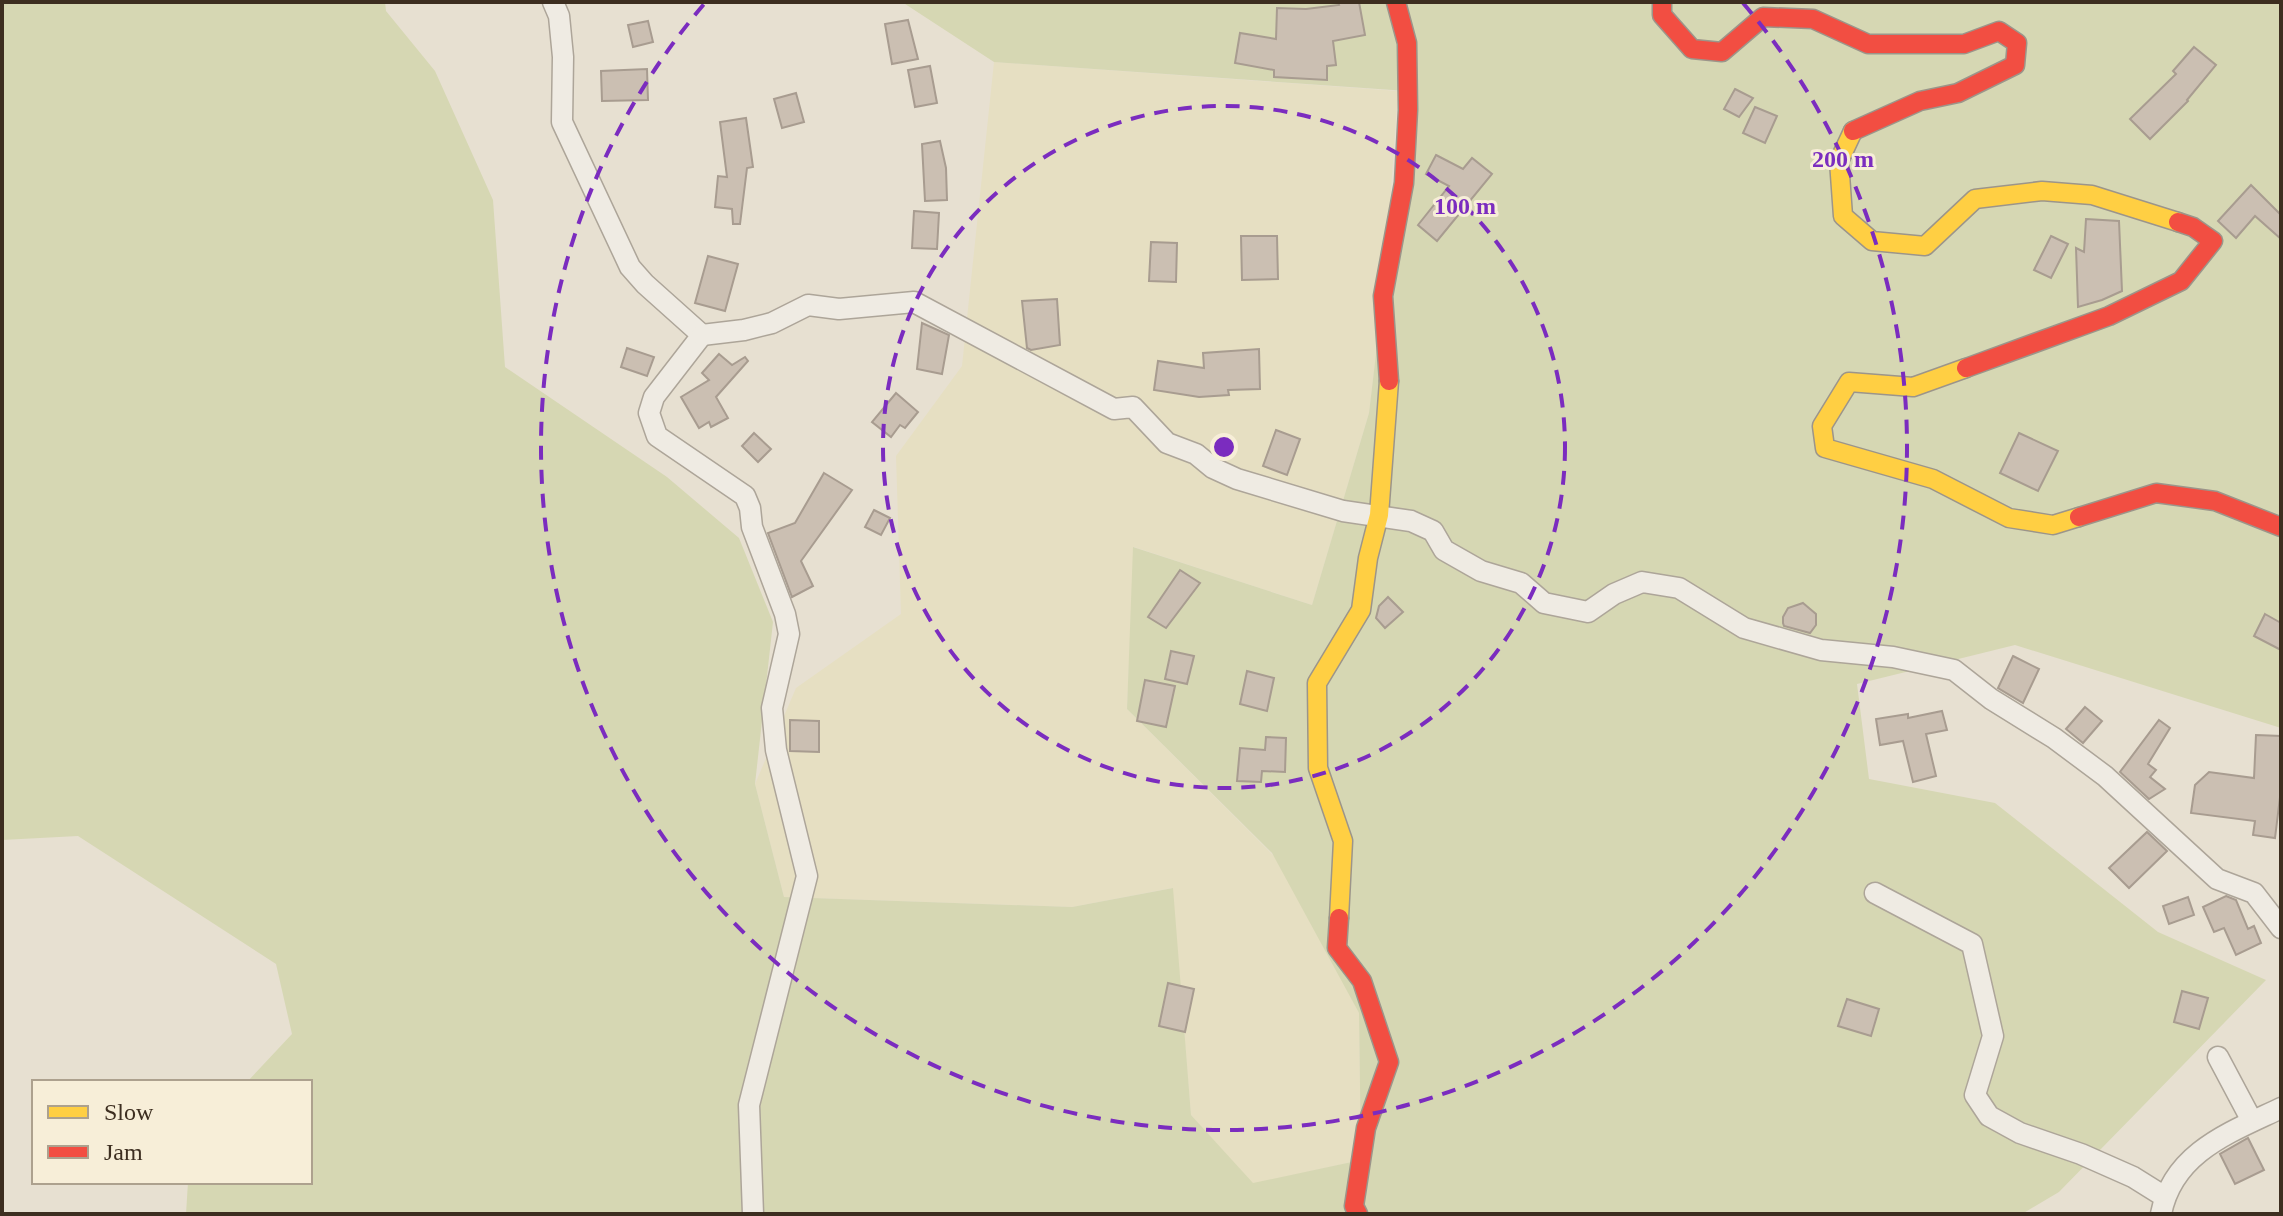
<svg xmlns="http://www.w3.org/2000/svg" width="2283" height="1216" font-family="Georgia,serif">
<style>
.farmland{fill:#e6dfc2}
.green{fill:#d6d7b3}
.building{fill:#cbbfb2;stroke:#a89c90;stroke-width:2}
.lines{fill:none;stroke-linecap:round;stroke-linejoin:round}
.street-casing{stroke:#ada599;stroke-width:23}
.slow-casing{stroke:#9c958a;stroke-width:21}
.jam-casing{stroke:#9c958a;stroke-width:21}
.street{stroke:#efebe3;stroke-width:20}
.slow{stroke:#ffcf43;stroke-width:18}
.jam{stroke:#f24e42;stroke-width:18}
.ring{fill:none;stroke:#7b2cbf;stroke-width:4;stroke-dasharray:14 10}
.centre{fill:#7b2cbf;stroke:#f7eed8;stroke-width:4}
.ring-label{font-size:24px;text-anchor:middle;font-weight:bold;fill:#7b2cbf;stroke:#f7eed8;stroke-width:6;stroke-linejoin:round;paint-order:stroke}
</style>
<rect width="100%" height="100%" fill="#e7e0d1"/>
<path class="farmland" d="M 994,62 L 1398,91 L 1384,289 L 1369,413 L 1312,605 L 1134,547 L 1127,709 L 1280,862 L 1359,1013 L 1361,1160 L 1253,1184 L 1191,1115 L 1172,888 L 1072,907 L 784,897 L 755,784 L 796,688 L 901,614 L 896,456 L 962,366 Z"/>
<path class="green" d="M 2,2 L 385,2 L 386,11 L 435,71 L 493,200 L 505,367 L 667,477 L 739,538 L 773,622 L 755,784 L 784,897 L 1072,907 L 1173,888 L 1191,1115 L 1253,1183 L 1361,1160 L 1359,1013 L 1272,853 L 1127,709 L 1133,547 L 1312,605 L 1369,413 L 1407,91 L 994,62 L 902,2 L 2281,2 L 2281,728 L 2015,645 L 1857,684 L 1869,779 L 1995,803 L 2158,932 L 2266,980 L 2059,1192 L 2022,1214 L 186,1214 L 188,1182 L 310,1182 L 310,1082 L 247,1082 L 292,1034 L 276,964 L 78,836 L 2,840 Z"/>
<g class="building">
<path d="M 1338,2 L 1359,2 L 1365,35 L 1333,41 L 1336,65 L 1327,66 L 1327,80 L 1274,77 L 1274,70 L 1235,63 L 1240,33 L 1276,39 L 1277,8 L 1306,9 L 1339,5 Z"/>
<path d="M 908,20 L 918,59 L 892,64 L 885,24 Z"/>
<path d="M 648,21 L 653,42 L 633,47 L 628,25 Z"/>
<path d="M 2194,47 L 2216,65 L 2187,100 L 2188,101 L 2150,139 L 2130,119 L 2176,74 L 2173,71 Z"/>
<path d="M 930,66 L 937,103 L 915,107 L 908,70 Z"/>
<path d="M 647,69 L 648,100 L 602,101 L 601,71 Z"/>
<path d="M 1735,89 L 1753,98 L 1739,117 L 1724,109 Z"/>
<path d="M 796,93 L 804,122 L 782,128 L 774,99 Z"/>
<path d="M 1755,107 L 1777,116 L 1765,143 L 1743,133 Z"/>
<path d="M 746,118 L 753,167 L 747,168 L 740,224 L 733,224 L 732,209 L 715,207 L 718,176 L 727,177 L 720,122 Z"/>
<path d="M 940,141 L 946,168 L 947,200 L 925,201 L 922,144 Z"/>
<path d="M 1436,155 L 1463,169 L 1472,158 L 1492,174 L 1437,241 L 1418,225 L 1449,186 L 1426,174 Z"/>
<path d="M 2251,185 L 2281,215 L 2281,239 L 2255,216 L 2236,238 L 2218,221 Z"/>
<path d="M 914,211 L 939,213 L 937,249 L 912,248 Z"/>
<path d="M 2086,219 L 2119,221 L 2122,291 L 2102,300 L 2078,307 L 2076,248 L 2084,252 Z"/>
<path d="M 1241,236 L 1277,236 L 1278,279 L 1242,280 Z"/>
<path d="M 2051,236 L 2068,244 L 2051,278 L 2034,270 Z"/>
<path d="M 1151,242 L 1177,243 L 1176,282 L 1149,281 Z"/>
<path d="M 708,256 L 738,264 L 725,311 L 695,303 Z"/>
<path d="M 1057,299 L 1060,345 L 1031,350 L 1027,348 L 1022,301 Z"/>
<path d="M 922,323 L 949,335 L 942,374 L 917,369 Z"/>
<path d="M 627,348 L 654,357 L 647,376 L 621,367 Z"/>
<path d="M 1259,349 L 1260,389 L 1228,390 L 1229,395 L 1199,397 L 1154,390 L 1158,361 L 1204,368 L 1203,353 Z"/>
<path d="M 719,354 L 732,365 L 745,357 L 748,361 L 716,397 L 728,418 L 711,427 L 709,422 L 699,428 L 681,397 L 709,380 L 702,373 Z"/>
<path d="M 896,393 L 918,412 L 905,428 L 900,425 L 891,437 L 872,422 Z"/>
<path d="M 1276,430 L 1300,439 L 1287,475 L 1263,466 Z"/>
<path d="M 754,433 L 771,449 L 758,462 L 742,446 Z"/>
<path d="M 2019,433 L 2058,451 L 2038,491 L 2000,473 Z"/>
<path d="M 824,473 L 852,490 L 801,561 L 813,586 L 792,597 L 768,533 L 795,523 Z"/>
<path d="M 874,510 L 890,518 L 881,535 L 865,527 Z"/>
<path d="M 1180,570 L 1200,583 L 1166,628 L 1148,617 Z"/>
<path d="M 1388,597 L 1403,612 L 1385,628 L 1376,618 L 1379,606 Z"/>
<path d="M 1803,603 L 1816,614 L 1816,625 L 1810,633 L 1784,626 L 1783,623 L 1783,617 L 1788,608 Z"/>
<path d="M 2265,614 L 2281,623 L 2281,650 L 2254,636 Z"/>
<path d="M 1171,651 L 1194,656 L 1187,684 L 1165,679 Z"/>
<path d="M 2013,656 L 2039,669 L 2023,703 L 1998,688 Z"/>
<path d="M 1247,671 L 1274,678 L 1267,711 L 1240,704 Z"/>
<path d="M 1145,680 L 1175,686 L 1166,727 L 1137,721 Z"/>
<path d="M 2085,707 L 2102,721 L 2083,743 L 2066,729 Z"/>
<path d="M 1942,711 L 1947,730 L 1926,734 L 1936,776 L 1913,782 L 1903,741 L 1880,745 L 1876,719 L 1908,714 L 1908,718 Z"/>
<path d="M 790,720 L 819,721 L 819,752 L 790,751 Z"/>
<path d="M 2159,720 L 2170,728 L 2148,764 L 2156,770 L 2150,777 L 2165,789 L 2149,799 L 2120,772 Z"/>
<path d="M 2256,735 L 2281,736 L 2281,789 L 2275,838 L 2253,835 L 2255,821 L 2191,813 L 2195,785 L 2209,772 L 2254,778 Z"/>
<path d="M 1266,737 L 1286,738 L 1285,772 L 1262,771 L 1261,782 L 1237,781 L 1240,748 L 1265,750 Z"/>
<path d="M 2147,832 L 2167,851 L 2129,888 L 2109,868 Z"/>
<path d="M 2226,896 L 2236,900 L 2248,929 L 2254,926 L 2261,943 L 2236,955 L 2224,928 L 2214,932 L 2203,907 Z"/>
<path d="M 2188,897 L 2194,915 L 2169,924 L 2163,906 Z"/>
<path d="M 1168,983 L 1194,989 L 1185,1032 L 1159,1026 Z"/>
<path d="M 2182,991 L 2208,998 L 2199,1029 L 2174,1022 Z"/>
<path d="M 1847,999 L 1879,1009 L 1871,1036 L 1838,1026 Z"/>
<path d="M 2248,1138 L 2264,1170 L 2235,1184 L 2220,1154 Z"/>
</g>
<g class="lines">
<defs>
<g id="street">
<path d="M 553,2 L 559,16 L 563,57 L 562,122 L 630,267 L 645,284 L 702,335 L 654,397 L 649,413 L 657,436 L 745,496 L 750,508 L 752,527 L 785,614 L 789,634 L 772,708 L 776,750 L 807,876 L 749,1105 L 753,1214"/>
<path d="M 702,335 L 744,330 L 772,323 L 808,305 L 839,309 L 914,302 L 1114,409 L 1133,407 L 1167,443 L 1196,454 L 1213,468 L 1237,479 L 1343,511 L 1411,521 L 1433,531 L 1444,550 L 1481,571 L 1521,583 L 1544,603 L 1588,612 L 1614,594 L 1642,582 L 1679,588 L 1744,628 L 1821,650 L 1893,657 L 1954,670 L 1991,699 L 2054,738 L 2105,776 L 2217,879 L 2254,893 L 2281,928"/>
<path d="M 1875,893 L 1972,944 L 1993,1036 L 1975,1095 L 1989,1116 L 2020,1133 L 2081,1154 L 2133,1177 L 2165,1197"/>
<path d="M 2218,1057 L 2252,1121"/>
<path d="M 2161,1214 C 2173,1152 2231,1132 2281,1108"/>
</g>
<g id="slow">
<path d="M 1853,131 L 1839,161 L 1843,216 L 1872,241 L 1925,246 L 1975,199 L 2042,191 L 2092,195 L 2178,222"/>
<path d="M 1966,368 L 1913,387 L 1849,382 L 1822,426 L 1825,448 L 1933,479 L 2009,518 L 2053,525 L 2079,517"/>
<path d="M 1339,918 L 1343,841 L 1318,768 L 1317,683 L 1361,610 L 1368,558 L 1379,515 L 1389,381"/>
</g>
<g id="jam">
<path d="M 1662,2 L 1662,15 L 1692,49 L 1722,52 L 1763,17 L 1813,19 L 1868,44 L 1964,44 L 1999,31 L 2017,43 L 2015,65 L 1958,93 L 1920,101 L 1853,131"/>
<path d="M 1966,368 L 2109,316 L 2181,281 L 2213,241 L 2193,227 L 2178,222"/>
<path d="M 1389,381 L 1383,296 L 1404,183 L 1408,110 L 1407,43 L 1396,2"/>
<path d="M 2079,517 L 2156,493 L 2215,501 L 2281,527"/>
<path d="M 1339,918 L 1337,948 L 1362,981 L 1389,1062 L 1366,1128 L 1354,1206 L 1358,1214"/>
</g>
</defs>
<use href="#street" class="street-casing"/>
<use href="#slow" class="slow-casing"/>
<use href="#jam" class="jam-casing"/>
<use href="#street" class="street"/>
<use href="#slow" class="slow"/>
<use href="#jam" class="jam"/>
</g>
<g class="ring">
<circle cx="1224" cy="447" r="341"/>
<path d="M1743 3A683 683 0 1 1 705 3"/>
</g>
<circle cx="1224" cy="447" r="12" class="centre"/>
<g class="ring-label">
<text x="1843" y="167">200 m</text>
<text x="1465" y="214">100 m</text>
</g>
<rect width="2283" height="1216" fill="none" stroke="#3d2e20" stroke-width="8"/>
<rect x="32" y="1080" width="280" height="104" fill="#f7eed8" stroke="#ada18e" stroke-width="2"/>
<rect x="48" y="1106" width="40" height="12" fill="#ffcf43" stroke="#ada18e" stroke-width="2"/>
<text x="104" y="1120" font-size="24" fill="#3d2e20">Slow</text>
<rect x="48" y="1146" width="40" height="12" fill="#f24e42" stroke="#ada18e" stroke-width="2"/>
<text x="104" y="1160" font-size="24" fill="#3d2e20">Jam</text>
</svg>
